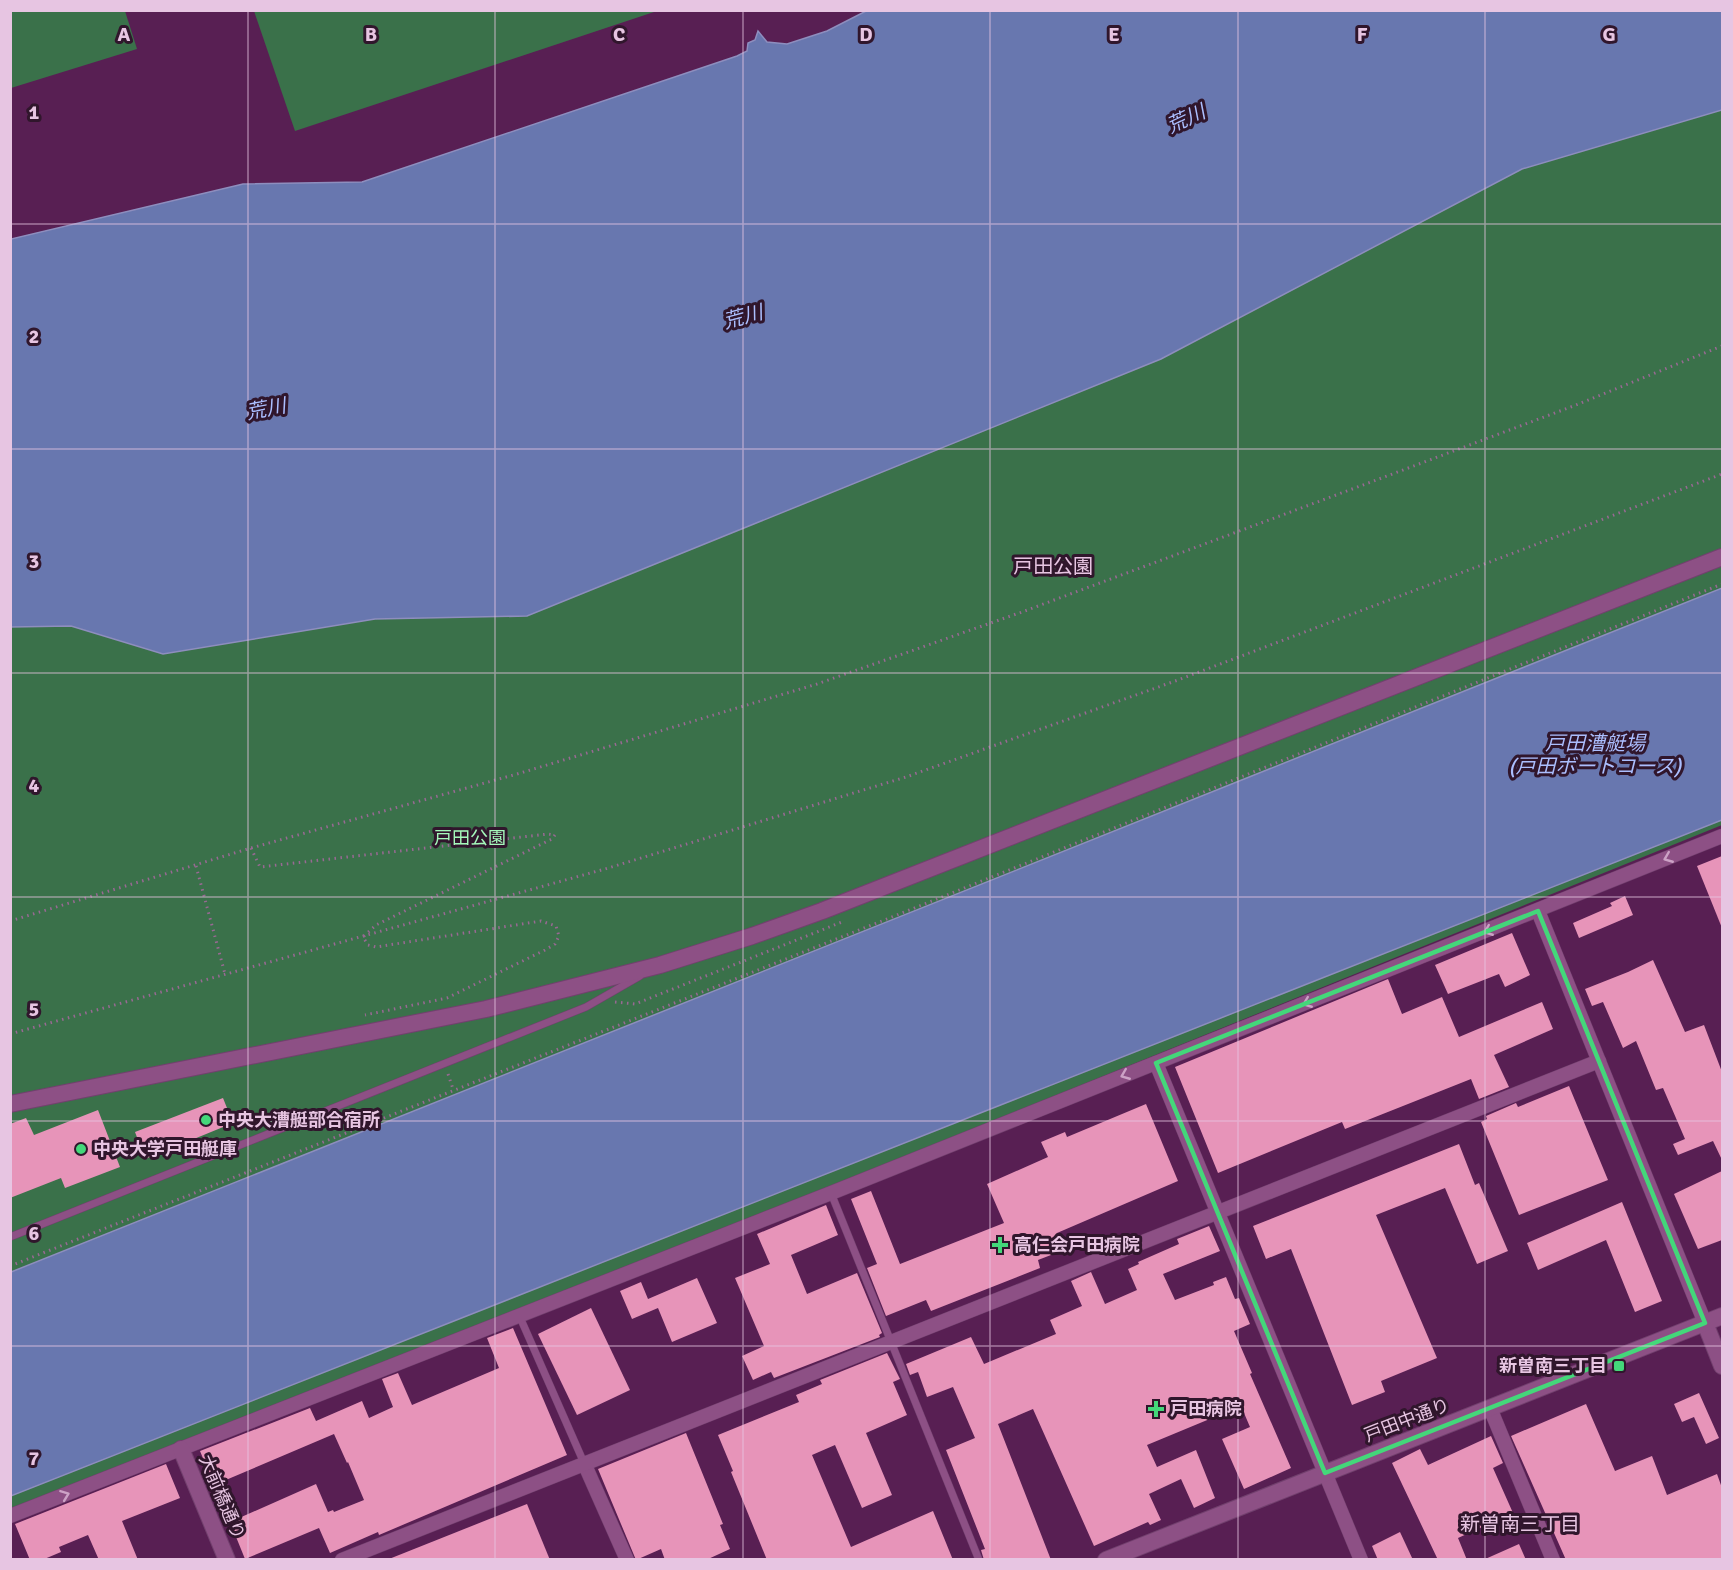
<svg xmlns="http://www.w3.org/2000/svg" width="1733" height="1570" font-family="Signika,'Noto Sans JP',sans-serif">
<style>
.green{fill:#3a714a}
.water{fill:#6877af;stroke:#8e8ebe;stroke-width:1.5}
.building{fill:#e794b9}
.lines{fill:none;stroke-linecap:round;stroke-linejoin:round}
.service-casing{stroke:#72406e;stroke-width:8}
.minor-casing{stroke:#72406e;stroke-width:15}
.tertiary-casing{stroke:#72406e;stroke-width:18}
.path{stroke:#986993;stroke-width:3;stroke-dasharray:1.5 4.5;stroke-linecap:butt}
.service{stroke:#8d5085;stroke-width:7}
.minor{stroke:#8d5085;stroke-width:14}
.tertiary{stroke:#8d5085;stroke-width:16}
.oneway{stroke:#cca2c6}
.marked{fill:none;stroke:#44d77a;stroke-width:4.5;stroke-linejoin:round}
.grid{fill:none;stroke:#e7c5e2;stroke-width:1.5;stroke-opacity:0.55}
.poi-dot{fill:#44d77a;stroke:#30162c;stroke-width:2}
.labels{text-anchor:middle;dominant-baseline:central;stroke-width:6;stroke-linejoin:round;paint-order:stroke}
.park-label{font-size:18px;fill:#a5f9bb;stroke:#30162c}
.poi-label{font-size:18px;font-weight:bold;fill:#e7c5e2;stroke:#30162c;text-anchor:start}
.street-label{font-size:18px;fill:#e7c5e2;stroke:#30162c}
.water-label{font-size:20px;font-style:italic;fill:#abbefe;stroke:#30162c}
.neighbourhood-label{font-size:20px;fill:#e7c5e2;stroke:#30162c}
.grid-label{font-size:20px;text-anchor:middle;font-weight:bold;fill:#e7c5e2;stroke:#30162c;stroke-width:6;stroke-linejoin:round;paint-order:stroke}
</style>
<rect width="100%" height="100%" fill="#581f53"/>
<g class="green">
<path d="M 11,10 L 125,11 L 137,49 L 11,88 Z"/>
<path d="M 254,11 L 254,10 L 657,11 L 295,131 Z"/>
<path d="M 1722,11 L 1722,825 L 776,1209 L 11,1516 L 11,460 Z"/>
</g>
<g class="water">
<path d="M 868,10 L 1722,11 L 1722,110 L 1522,169 L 1161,359 L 527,616 L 375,619 L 163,654 L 71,626 L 11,627 L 11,239 L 243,184 L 362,182 L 737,56 L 747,51 L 748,43 L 755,40 L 758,31 L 767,42 L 787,44 L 827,31 Z"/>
<path d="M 1722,588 L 1722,820 L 11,1496 L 11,1272 Z"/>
</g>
<g class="building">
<path d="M 1722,856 L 1722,928 L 1697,866 Z"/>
<path d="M 1625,896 L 1633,915 L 1579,938 L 1573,923 L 1612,906 L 1610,903 Z"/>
<path d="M 1512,933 L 1530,975 L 1505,987 L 1499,974 L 1448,994 L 1435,965 Z"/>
<path d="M 1653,960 L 1685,1032 L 1704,1025 L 1722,1072 L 1722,1160 L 1713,1141 L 1678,1155 L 1673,1144 L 1685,1139 L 1663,1088 L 1656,1090 L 1636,1041 L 1623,1048 L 1603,1002 L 1592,1006 L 1585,989 L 1628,972 Z"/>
<path d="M 1388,979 L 1402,1014 L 1442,997 L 1459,1037 L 1542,1002 L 1553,1029 L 1494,1055 L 1509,1087 L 1479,1099 L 1471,1079 L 1345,1129 L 1342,1122 L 1218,1173 L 1175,1067 Z"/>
<path d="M 1569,1086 L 1608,1180 L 1519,1215 L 1481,1122 L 1487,1119 L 1486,1116 L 1516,1103 L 1518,1107 Z"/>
<path d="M 223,1098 L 233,1123 L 145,1159 L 135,1132 Z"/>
<path d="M 1146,1104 L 1178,1181 L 1057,1233 L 1064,1250 L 1038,1260 L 1040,1268 L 931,1311 L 926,1300 L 886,1316 L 867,1268 L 877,1264 L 851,1199 L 871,1191 L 900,1264 L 1004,1223 L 987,1184 L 1048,1157 L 1041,1142 L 1065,1132 L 1067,1137 Z"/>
<path d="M 98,1110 L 120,1167 L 65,1188 L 61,1178 L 10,1198 L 10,1124 L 26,1118 L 34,1135 Z"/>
<path d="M 1459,1144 L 1475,1185 L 1479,1183 L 1508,1251 L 1477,1264 L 1445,1188 L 1376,1215 L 1437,1358 L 1381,1381 L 1385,1392 L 1352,1405 L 1291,1249 L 1266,1259 L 1253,1226 Z"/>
<path d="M 1722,1171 L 1722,1240 L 1698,1249 L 1674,1194 Z"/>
<path d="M 1622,1202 L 1662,1301 L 1635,1312 L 1606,1240 L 1538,1270 L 1527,1243 Z"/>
<path d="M 826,1205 L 838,1235 L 791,1255 L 807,1294 L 857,1273 L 882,1333 L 879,1335 L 880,1337 L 774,1378 L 771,1372 L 753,1380 L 742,1356 L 764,1346 L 735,1278 L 770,1264 L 757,1234 Z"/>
<path d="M 1209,1226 L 1220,1251 L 1163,1274 L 1175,1300 L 1214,1285 L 1213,1282 L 1226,1277 L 1235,1299 L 1239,1298 L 1250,1324 L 1234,1331 L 1252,1373 L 1250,1374 L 1291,1468 L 1244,1489 L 1222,1439 L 1250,1427 L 1241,1406 L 1147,1445 L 1157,1467 L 1196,1450 L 1215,1498 L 1194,1508 L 1181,1479 L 1149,1494 L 1161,1520 L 1150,1525 L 1148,1522 L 1094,1546 L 1033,1409 L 998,1424 L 1051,1560 L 984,1560 L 981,1550 L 985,1549 L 946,1450 L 975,1438 L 953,1387 L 927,1397 L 918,1372 L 910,1375 L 906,1364 L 971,1337 L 984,1364 L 1056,1334 L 1050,1320 L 1082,1306 L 1071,1281 L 1091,1272 L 1105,1304 L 1137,1290 L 1128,1269 L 1139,1264 L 1138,1262 L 1179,1244 L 1177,1239 Z"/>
<path d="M 697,1278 L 717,1323 L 672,1342 L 658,1308 L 632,1319 L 620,1291 L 641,1282 L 648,1299 Z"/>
<path d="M 591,1308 L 630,1390 L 577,1415 L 538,1334 Z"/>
<path d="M 513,1328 L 567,1455 L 379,1535 L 378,1532 L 330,1553 L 319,1528 L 245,1559 L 230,1522 L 316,1484 L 328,1512 L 333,1510 L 334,1512 L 364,1500 L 348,1462 L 347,1463 L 334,1434 L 214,1485 L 200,1451 L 310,1408 L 316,1421 L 362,1401 L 369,1418 L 393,1407 L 382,1379 L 398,1373 L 412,1405 L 499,1368 L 487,1338 Z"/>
<path d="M 887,1353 L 900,1379 L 893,1382 L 907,1415 L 866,1433 L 892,1495 L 862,1508 L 835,1445 L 812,1455 L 851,1547 L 933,1511 L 953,1560 L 767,1560 L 731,1472 L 733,1471 L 718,1435 L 799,1402 L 796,1395 L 822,1384 L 820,1380 Z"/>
<path d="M 1699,1393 L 1719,1438 L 1706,1444 L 1694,1417 L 1682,1422 L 1674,1404 Z"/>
<path d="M 1586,1404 L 1615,1471 L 1652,1456 L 1667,1495 L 1717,1474 L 1722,1488 L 1722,1560 L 1566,1560 L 1511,1436 Z"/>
<path d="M 686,1433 L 723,1524 L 720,1525 L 730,1549 L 706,1560 L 665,1560 L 661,1549 L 636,1560 L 598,1469 Z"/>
<path d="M 1491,1436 L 1503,1463 L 1493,1468 L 1513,1513 L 1458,1538 L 1467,1560 L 1438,1560 L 1392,1463 L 1420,1449 L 1428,1465 Z"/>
<path d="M 166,1464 L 180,1498 L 122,1521 L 138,1560 L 99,1560 L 88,1535 L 59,1547 L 61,1552 L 42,1560 L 30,1560 L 15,1524 Z"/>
<path d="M 527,1504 L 550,1560 L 389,1560 L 389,1559 Z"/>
<path d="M 1400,1532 L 1413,1560 L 1378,1560 L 1372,1546 Z"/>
<path d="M 1519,1544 L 1526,1560 L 1483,1560 Z"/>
</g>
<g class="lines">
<defs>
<g id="service">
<path d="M 831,1193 L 979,1560"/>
<path d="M 10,1237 L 586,1007 L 640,976"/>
<path d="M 519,1315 L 584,1463"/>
</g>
<g id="minor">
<path d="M 1538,911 L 1705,1323"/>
<path d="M 1156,1063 L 1361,1560"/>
<path d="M 1490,1408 L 1553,1560"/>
<path d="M 584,1463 L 627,1560"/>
<path d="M 10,1516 L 831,1193 L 1722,836"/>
<path d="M 342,1560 L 1599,1061"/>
</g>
<g id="tertiary">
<path d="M 10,1104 L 486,1009 L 660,965 L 752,936 L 822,911 L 1722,557"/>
<path d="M 1705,1323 L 1722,1366"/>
<path d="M 181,1449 L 227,1560"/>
<path d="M 1106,1560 L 1722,1316"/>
</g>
</defs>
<use href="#service" class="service-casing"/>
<use href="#minor" class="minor-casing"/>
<use href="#tertiary" class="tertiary-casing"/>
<g class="path">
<path d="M 251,848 L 260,867 L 548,834 L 555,835 L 552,839 L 376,925 L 363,937 L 368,945 L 376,947 L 541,921 L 556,926 L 559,936 L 555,944 L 545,950 L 447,998 L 365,1015"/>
<path d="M 196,866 L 225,974"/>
<path d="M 10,921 L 251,848 L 517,774 L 817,684 L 1022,612 L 1379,479 L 1576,405 L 1722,346"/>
<path d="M 615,1002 L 635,1004 L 842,922"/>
<path d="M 10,1034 L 605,869 L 906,777 L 1178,680 L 1722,474"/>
<path d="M 448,1074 L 453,1089"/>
<path d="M 10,1266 L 902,913 L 1722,584"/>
</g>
<use href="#service" class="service"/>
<use href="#minor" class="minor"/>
<use href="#tertiary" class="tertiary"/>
</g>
<defs><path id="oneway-chevron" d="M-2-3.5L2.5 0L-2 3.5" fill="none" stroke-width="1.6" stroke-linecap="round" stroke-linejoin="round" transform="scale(1.5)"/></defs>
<g class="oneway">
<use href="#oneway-chevron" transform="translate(1668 858) rotate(158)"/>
<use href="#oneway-chevron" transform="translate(1488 931) rotate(158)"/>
<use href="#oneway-chevron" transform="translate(1307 1003) rotate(158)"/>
<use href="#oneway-chevron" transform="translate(1125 1075) rotate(158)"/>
<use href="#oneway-chevron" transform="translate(65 1495) rotate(-21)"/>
</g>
<path class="marked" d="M 1538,911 L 1705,1323 L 1325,1473 L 1156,1063 Z"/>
<path class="grid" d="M 248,10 L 248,1560M 495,10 L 495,1560M 743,10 L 743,1560M 990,10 L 990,1560M 1238,10 L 1238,1560M 1485,10 L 1485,1560M 10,224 L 1722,224M 10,449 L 1722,449M 10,673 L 1722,673M 10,897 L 1722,897M 10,1121 L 1722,1121M 10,1346 L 1722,1346"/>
<g class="poi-dot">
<circle cx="206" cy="1120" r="6"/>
<circle cx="81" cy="1149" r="6"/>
<path d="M997 1236h6v6h6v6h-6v6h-6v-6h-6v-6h6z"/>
<rect x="1613" y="1360" width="12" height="12" rx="3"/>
<path d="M1153 1400h6v6h6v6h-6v6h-6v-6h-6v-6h6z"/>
</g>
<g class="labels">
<g class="park-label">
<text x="470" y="838">戸田公園</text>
</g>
<g class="poi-label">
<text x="218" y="1120">中央大漕艇部合宿所</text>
<text x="93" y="1149">中央大学戸田艇庫</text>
<text x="1014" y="1245">高仁会戸田病院</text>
<text x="1607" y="1366" text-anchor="end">新曽南三丁目</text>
<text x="1170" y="1409">戸田病院</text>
</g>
<g class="street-label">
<text transform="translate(1407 1420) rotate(-21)">戸田中通り</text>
<text transform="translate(222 1497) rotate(67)">大前橋通り</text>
</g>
<g class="water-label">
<text transform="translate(1186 119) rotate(-25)">荒川</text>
<text transform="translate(743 317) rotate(-15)">荒川</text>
<text transform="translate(266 409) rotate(-11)">荒川</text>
<text x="1595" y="743">戸田漕艇場<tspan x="1595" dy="23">(戸田ボートコース)</tspan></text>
</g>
<g class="neighbourhood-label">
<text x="1053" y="566">戸田公園</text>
<text x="1520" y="1524">新曽南三丁目</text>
</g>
</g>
<g class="grid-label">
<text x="124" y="41">A</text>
<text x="371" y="41">B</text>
<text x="619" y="41">C</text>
<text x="866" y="41">D</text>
<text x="1114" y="41">E</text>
<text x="1362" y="41">F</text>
<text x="1609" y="41">G</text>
<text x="34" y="119">1</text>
<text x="34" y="343">2</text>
<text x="34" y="568">3</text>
<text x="34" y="792">4</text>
<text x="34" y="1016">5</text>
<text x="34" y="1240">6</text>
<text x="34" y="1465">7</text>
</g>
<rect width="1733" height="1570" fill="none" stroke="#e7c5e2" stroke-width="24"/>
</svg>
